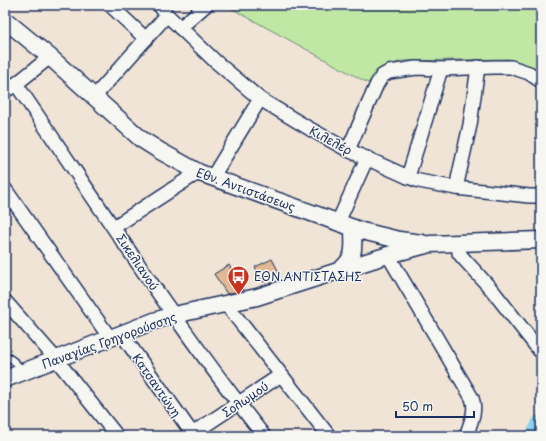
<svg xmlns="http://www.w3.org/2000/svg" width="546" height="441" font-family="'Playpen Sans',sans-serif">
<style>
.green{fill:#c0e7a3;stroke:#6e8b80}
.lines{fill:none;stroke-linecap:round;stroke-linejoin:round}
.river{stroke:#8cd1ed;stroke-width:19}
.building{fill:#e3b993;stroke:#1b2f5e}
.service-casing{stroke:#1b2f5e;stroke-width:9}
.minor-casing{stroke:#1b2f5e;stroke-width:16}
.tertiary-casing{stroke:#1b2f5e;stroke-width:19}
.service{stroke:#f6f6f2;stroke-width:6}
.minor{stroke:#f6f6f2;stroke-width:13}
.tertiary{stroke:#f6f6f2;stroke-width:16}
.labels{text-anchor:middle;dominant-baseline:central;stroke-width:3;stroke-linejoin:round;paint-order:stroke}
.street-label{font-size:12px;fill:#1b2f5e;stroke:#f6f6f2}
.poi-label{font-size:12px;fill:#1b2f5e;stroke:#f6f6f2;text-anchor:start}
</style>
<rect width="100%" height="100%" fill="#f0e4d6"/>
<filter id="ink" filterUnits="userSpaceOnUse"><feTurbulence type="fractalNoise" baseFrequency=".025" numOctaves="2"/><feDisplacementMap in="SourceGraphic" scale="8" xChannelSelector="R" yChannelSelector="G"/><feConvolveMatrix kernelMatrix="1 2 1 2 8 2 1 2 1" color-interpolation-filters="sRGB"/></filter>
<g filter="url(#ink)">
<path class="green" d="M 225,5 L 541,5 L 541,73 L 532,67 L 509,59 L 402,61 L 382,68 L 368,83 Z"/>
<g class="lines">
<path class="river" d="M 535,436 L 541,424"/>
</g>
<g class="building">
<path d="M 272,259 L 280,274 L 263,282 L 255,267 Z"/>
<path d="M 229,265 L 243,290 L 227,294 L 214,274 Z"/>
</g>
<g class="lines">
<defs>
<path id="service" d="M 5,358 L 7,357 C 14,360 18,364 22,371"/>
<g id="minor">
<path d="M 110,5 L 146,39"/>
<path d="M 159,5 L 167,15 L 215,61 L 260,99 L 310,129 L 348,150 L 408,177 L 419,181 L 456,188 L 529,196 L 541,196"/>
<path d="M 180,28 L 206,5"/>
<path d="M 16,84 C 97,202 175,324 264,436"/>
<path d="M 5,91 L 16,84 L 50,57"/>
<path d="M 95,96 L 167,15"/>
<path d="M 348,150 L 377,84 L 382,76 L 389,72 L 416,68 L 441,69 L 494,67 L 511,67 L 529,73 L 541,81"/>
<path d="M 408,177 L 441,69"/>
<path d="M 212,178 L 260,99"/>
<path d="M 456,188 L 470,125 L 478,67"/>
<path d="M 5,189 L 110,338"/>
<path d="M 338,222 L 367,158"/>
<path d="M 114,227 L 191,177 L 200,173"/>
<path d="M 459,244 L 459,253 L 463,258 L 492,290 L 540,351"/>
<path d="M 388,255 L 472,398 C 477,411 470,424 466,436"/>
<path d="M 5,301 L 56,359 L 117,436"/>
<path d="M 226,304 L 329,436"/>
<path d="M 121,333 L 194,436"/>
<path d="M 189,436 L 281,375"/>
</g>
<g id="tertiary">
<path d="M 5,20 L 50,57 L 141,139 L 160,151 L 200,173 L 362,231 L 399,240 L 422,243"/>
<path d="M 339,271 C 357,256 353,249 353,228"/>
<path d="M 5,379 L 154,321 L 174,315 L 257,297 L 388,255 L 430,244 L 541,240"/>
</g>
</defs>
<use href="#service" class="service-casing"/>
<use href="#minor" class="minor-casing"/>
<use href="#tertiary" class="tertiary-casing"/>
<use href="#service" class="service"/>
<use href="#minor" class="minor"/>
<use href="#tertiary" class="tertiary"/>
</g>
</g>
<defs>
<symbol id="bus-pin" viewBox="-11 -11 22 30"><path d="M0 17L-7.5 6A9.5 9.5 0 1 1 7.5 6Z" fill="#c8321e" stroke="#f6f6f2"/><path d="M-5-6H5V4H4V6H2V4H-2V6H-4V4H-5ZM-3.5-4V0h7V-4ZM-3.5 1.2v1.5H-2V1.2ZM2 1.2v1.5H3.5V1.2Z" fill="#fff"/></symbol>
</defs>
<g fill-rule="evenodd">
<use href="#bus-pin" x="226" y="264" width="25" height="34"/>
</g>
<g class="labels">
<g class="street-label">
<text transform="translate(331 140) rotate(28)">Κιλελέρ</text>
<text transform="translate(246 189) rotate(20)">Εθν. Αντιστάσεως</text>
<text transform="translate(138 262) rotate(56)">Σικελιανού</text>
<text transform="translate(109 340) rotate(-20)">Παναγίας Γρηγορούσσης</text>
<text transform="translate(157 385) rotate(55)">Κατσαντώνη</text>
<text transform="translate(245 399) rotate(-34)">Σολωμού</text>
</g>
<g class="poi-label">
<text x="254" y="276">ΕΘΝ.ΑΝΤΙΣΤΑΣΗΣ</text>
</g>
</g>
<rect width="546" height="441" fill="none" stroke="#f6f6f2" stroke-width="20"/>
<rect x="10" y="10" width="526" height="421" fill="none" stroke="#1b2f5e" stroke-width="1.5" filter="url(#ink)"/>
<path d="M396 411v6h78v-6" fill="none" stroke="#1b2f5e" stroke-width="2"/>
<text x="402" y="411" font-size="12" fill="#1b2f5e" stroke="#f6f6f2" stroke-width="3" paint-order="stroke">50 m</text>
</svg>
